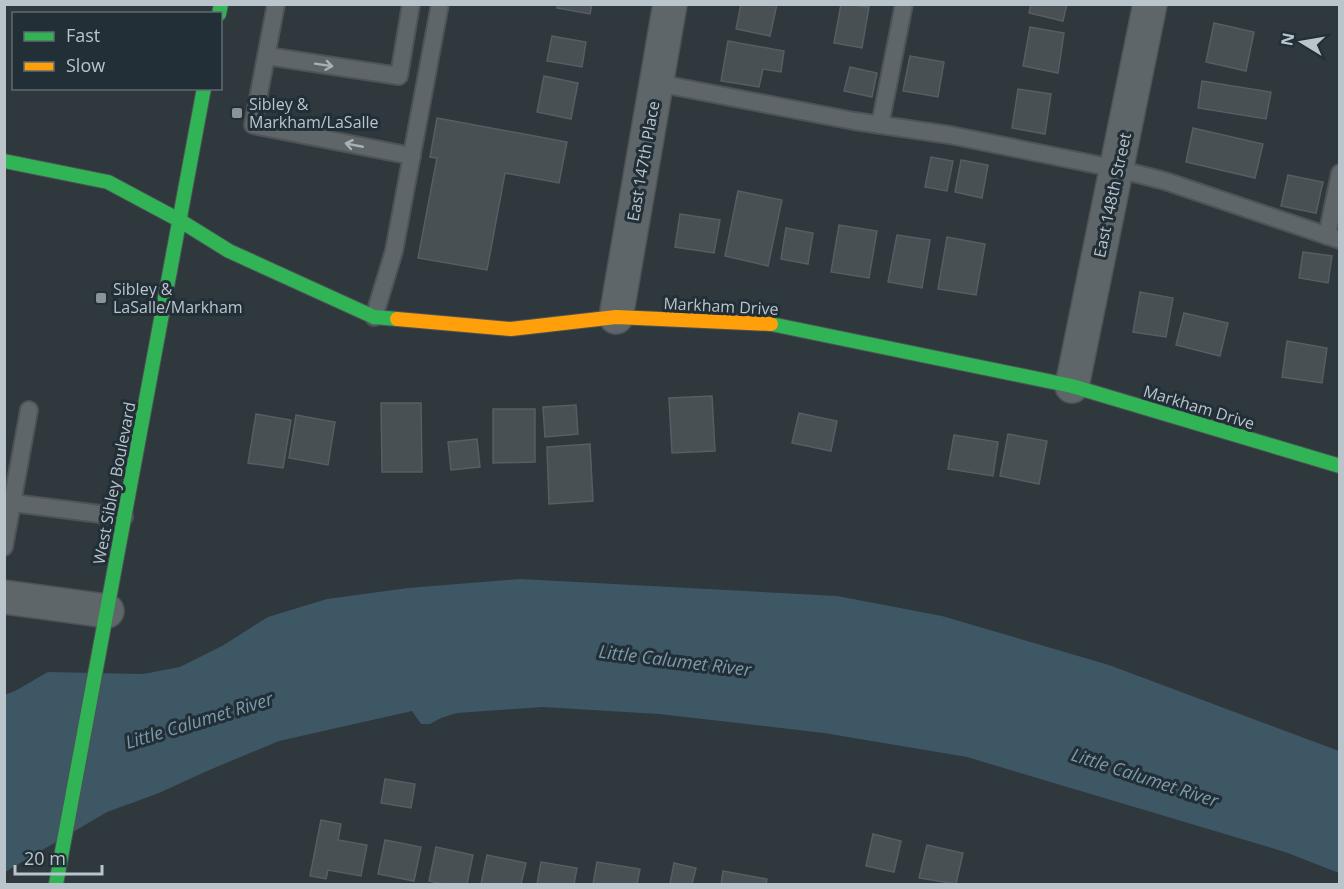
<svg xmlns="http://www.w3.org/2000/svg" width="1344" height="889" font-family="'Open Sans',sans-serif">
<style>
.water{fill:#3e5765}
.building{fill:#485053;stroke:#575e63;stroke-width:1.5}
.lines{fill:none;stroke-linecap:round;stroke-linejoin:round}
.lane-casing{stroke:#4d5357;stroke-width:20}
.street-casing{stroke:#4d5357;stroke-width:36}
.fast-casing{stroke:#4d5357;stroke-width:16}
.slow-casing{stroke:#4d5357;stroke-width:16}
.lane{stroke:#5f6669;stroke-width:16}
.street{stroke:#5f6669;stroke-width:33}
.fast{stroke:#30b455;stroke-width:14}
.slow{stroke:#ff9f0a;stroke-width:14}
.oneway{stroke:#a8b1b7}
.poi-dot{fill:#899399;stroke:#222f37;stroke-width:2}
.labels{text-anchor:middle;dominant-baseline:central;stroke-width:6;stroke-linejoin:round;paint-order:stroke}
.poi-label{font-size:16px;fill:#bac4cb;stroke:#222f37;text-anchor:start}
.street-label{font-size:16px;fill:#bac4cb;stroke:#222f37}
.water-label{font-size:18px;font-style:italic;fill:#7d9aab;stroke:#222f37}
</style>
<rect width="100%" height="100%" fill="#2f383c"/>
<path class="water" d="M 520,579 L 837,596 L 942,616 L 1109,665 L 1339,751 L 1339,873 L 1285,852 L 967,757 L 824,733 L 659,714 L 542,707 L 457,713 L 441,718 L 430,724 L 421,724 L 412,711 L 279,741 L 207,771 L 159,793 L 107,812 L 5,872 L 4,695 L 15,691 L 48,672 L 143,674 L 180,667 L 222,646 L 268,617 L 327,599 L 408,588 Z"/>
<g class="building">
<path d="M 558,4 L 592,4 L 590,14 L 557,8 Z"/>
<path d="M 741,4 L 777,4 L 770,36 L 736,29 Z"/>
<path d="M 841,4 L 869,7 L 862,48 L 834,43 Z"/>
<path d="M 1031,4 L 1067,4 L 1063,21 L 1029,13 Z"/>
<path d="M 1214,23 L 1254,32 L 1246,71 L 1206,62 Z"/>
<path d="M 1030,27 L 1064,33 L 1058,73 L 1023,66 Z"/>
<path d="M 552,36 L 586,42 L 582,67 L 547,61 Z"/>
<path d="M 728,41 L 784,51 L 781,72 L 763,69 L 759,87 L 721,81 Z"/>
<path d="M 910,56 L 944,62 L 938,97 L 903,91 Z"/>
<path d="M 850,67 L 877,73 L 872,97 L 844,91 Z"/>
<path d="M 544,76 L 578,83 L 571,119 L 537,112 Z"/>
<path d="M 1202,81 L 1271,92 L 1266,119 L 1198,108 Z"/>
<path d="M 1018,89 L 1051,94 L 1045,134 L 1012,128 Z"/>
<path d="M 437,118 L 567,142 L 559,183 L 505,173 L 487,270 L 418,258 L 437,158 L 430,157 Z"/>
<path d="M 1193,128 L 1263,144 L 1255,178 L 1186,162 Z"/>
<path d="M 931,157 L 953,161 L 947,191 L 925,187 Z"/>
<path d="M 961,160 L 988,165 L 982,198 L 955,192 Z"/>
<path d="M 1288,175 L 1323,182 L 1316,213 L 1281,206 Z"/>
<path d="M 738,191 L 782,200 L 768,266 L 725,256 Z"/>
<path d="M 680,214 L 720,220 L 714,253 L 675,247 Z"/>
<path d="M 839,225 L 877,231 L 869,278 L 831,272 Z"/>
<path d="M 786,228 L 813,233 L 808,264 L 781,259 Z"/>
<path d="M 897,235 L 930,240 L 922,288 L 888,282 Z"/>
<path d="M 947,237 L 985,244 L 976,295 L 938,289 Z"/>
<path d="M 1303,252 L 1332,256 L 1328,283 L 1299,278 Z"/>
<path d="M 1140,292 L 1173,298 L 1166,337 L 1133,332 Z"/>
<path d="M 1184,313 L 1228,323 L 1220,356 L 1176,345 Z"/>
<path d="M 1287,341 L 1327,348 L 1322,383 L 1282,377 Z"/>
<path d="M 712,396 L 715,451 L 672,453 L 669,398 Z"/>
<path d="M 381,403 L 421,403 L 422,472 L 382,472 Z"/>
<path d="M 576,405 L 578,434 L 545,437 L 543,407 Z"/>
<path d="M 493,409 L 535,409 L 535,462 L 493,463 Z"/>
<path d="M 799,413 L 837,421 L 831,451 L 792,443 Z"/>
<path d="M 256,414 L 291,420 L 283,468 L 248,463 Z"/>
<path d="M 296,415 L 335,422 L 328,465 L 289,458 Z"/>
<path d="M 1008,434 L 1047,441 L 1039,484 L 1000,476 Z"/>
<path d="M 954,435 L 998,442 L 993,476 L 948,469 Z"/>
<path d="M 477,439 L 480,467 L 451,470 L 448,442 Z"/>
<path d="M 590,444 L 593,501 L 549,504 L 547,447 Z"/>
<path d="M 385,779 L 415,784 L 411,808 L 381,803 Z"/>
<path d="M 321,820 L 341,824 L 338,840 L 367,845 L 361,876 L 328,870 L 326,879 L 310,876 Z"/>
<path d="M 873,834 L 901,841 L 894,872 L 866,866 Z"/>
<path d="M 385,840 L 421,847 L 414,881 L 378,874 Z"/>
<path d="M 927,845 L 963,853 L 956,884 L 919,878 Z"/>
<path d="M 436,847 L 473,855 L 467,884 L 443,884 L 429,881 Z"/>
<path d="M 487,855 L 526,863 L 521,884 L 481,884 Z"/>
<path d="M 541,862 L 577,868 L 574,884 L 537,884 Z"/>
<path d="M 597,862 L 640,869 L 637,884 L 593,884 Z"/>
<path d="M 674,863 L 696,868 L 692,884 L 670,884 Z"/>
<path d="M 723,871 L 767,879 L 766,884 L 721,884 Z"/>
</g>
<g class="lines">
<defs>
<g id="lane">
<path d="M 276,4 L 253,125 L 412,156"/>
<path d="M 267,56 L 399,76 L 411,4"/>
<path d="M 657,83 L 854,121 L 950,135 L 1118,169 L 1165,181 L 1340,240"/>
<path d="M 880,125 L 904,4"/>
<path d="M 1327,236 L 1340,173"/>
<path d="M 374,317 L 394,251 L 440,4"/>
<path d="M 13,503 L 124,517"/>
<path d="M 4,547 L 29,410"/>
</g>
<g id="street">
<path d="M 616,317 L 670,4"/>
<path d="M 1072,386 L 1150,4"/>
<path d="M 4,597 L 107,611"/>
</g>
<g id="fast">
<path d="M 219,14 L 221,4"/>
<path d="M 4,161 L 108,182 L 179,220 L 229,251 L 374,317 L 397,319"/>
<path d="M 771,324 L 1072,386 L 1340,466"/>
<path d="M 56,884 L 204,88"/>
</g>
<path id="slow" d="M 397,319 L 511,329 L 616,317 L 771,324"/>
</defs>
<use href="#lane" class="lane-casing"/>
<use href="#street" class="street-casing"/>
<use href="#fast" class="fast-casing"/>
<use href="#slow" class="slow-casing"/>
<use href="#lane" class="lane"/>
<use href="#street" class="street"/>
<use href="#fast" class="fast"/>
<use href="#slow" class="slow"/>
</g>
<defs><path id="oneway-shaft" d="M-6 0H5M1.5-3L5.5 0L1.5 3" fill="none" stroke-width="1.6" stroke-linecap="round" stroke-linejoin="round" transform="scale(1.5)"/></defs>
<g class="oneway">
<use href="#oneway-shaft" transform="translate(324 65) rotate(9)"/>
<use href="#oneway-shaft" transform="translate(354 145) rotate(-169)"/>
</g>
<g class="poi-dot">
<rect x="231" y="107" width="12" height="12" rx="3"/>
<rect x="95" y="292" width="12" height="12" rx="3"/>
</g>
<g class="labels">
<g class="poi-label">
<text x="249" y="104">Sibley &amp;<tspan x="249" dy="18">Markham/LaSalle</tspan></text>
<text x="113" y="289">Sibley &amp;<tspan x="113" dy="18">LaSalle/Markham</tspan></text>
</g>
<g class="street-label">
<text transform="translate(643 161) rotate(-80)">East 147th Place</text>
<text transform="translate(1112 195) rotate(-78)">East 148th Street</text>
<text transform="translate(721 306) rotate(3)">Markham Drive</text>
<text transform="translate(1199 407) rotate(17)">Markham Drive</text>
<text transform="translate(114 483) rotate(-79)">West Sibley Boulevard</text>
</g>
<g class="water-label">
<text transform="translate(675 660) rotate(7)">Little Calumet River</text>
<text transform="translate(199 720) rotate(-17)">Little Calumet River</text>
<text transform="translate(1145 777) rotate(18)">Little Calumet River</text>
</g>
</g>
<rect width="1344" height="889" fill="none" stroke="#bac4cb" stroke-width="12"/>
<rect x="12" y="12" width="210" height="78" fill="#222f37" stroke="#5f6b72" stroke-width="1.5"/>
<rect x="24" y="32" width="30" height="9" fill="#30b455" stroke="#5f6b72" stroke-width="1.5"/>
<text x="66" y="42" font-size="18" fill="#bac4cb">Fast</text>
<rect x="24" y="62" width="30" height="9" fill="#ff9f0a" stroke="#5f6b72" stroke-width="1.5"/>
<text x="66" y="72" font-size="18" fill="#bac4cb">Slow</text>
<g transform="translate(1302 42) rotate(281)" stroke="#222f37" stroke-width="4.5" paint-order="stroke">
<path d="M0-4.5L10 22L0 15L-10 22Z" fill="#bac4cb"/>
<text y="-9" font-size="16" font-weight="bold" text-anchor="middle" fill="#bac4cb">N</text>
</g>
<path d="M15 865v9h87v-9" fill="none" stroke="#bac4cb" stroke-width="3"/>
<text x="24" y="865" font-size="18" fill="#bac4cb" stroke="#222f37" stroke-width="4.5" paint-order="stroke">20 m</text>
</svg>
